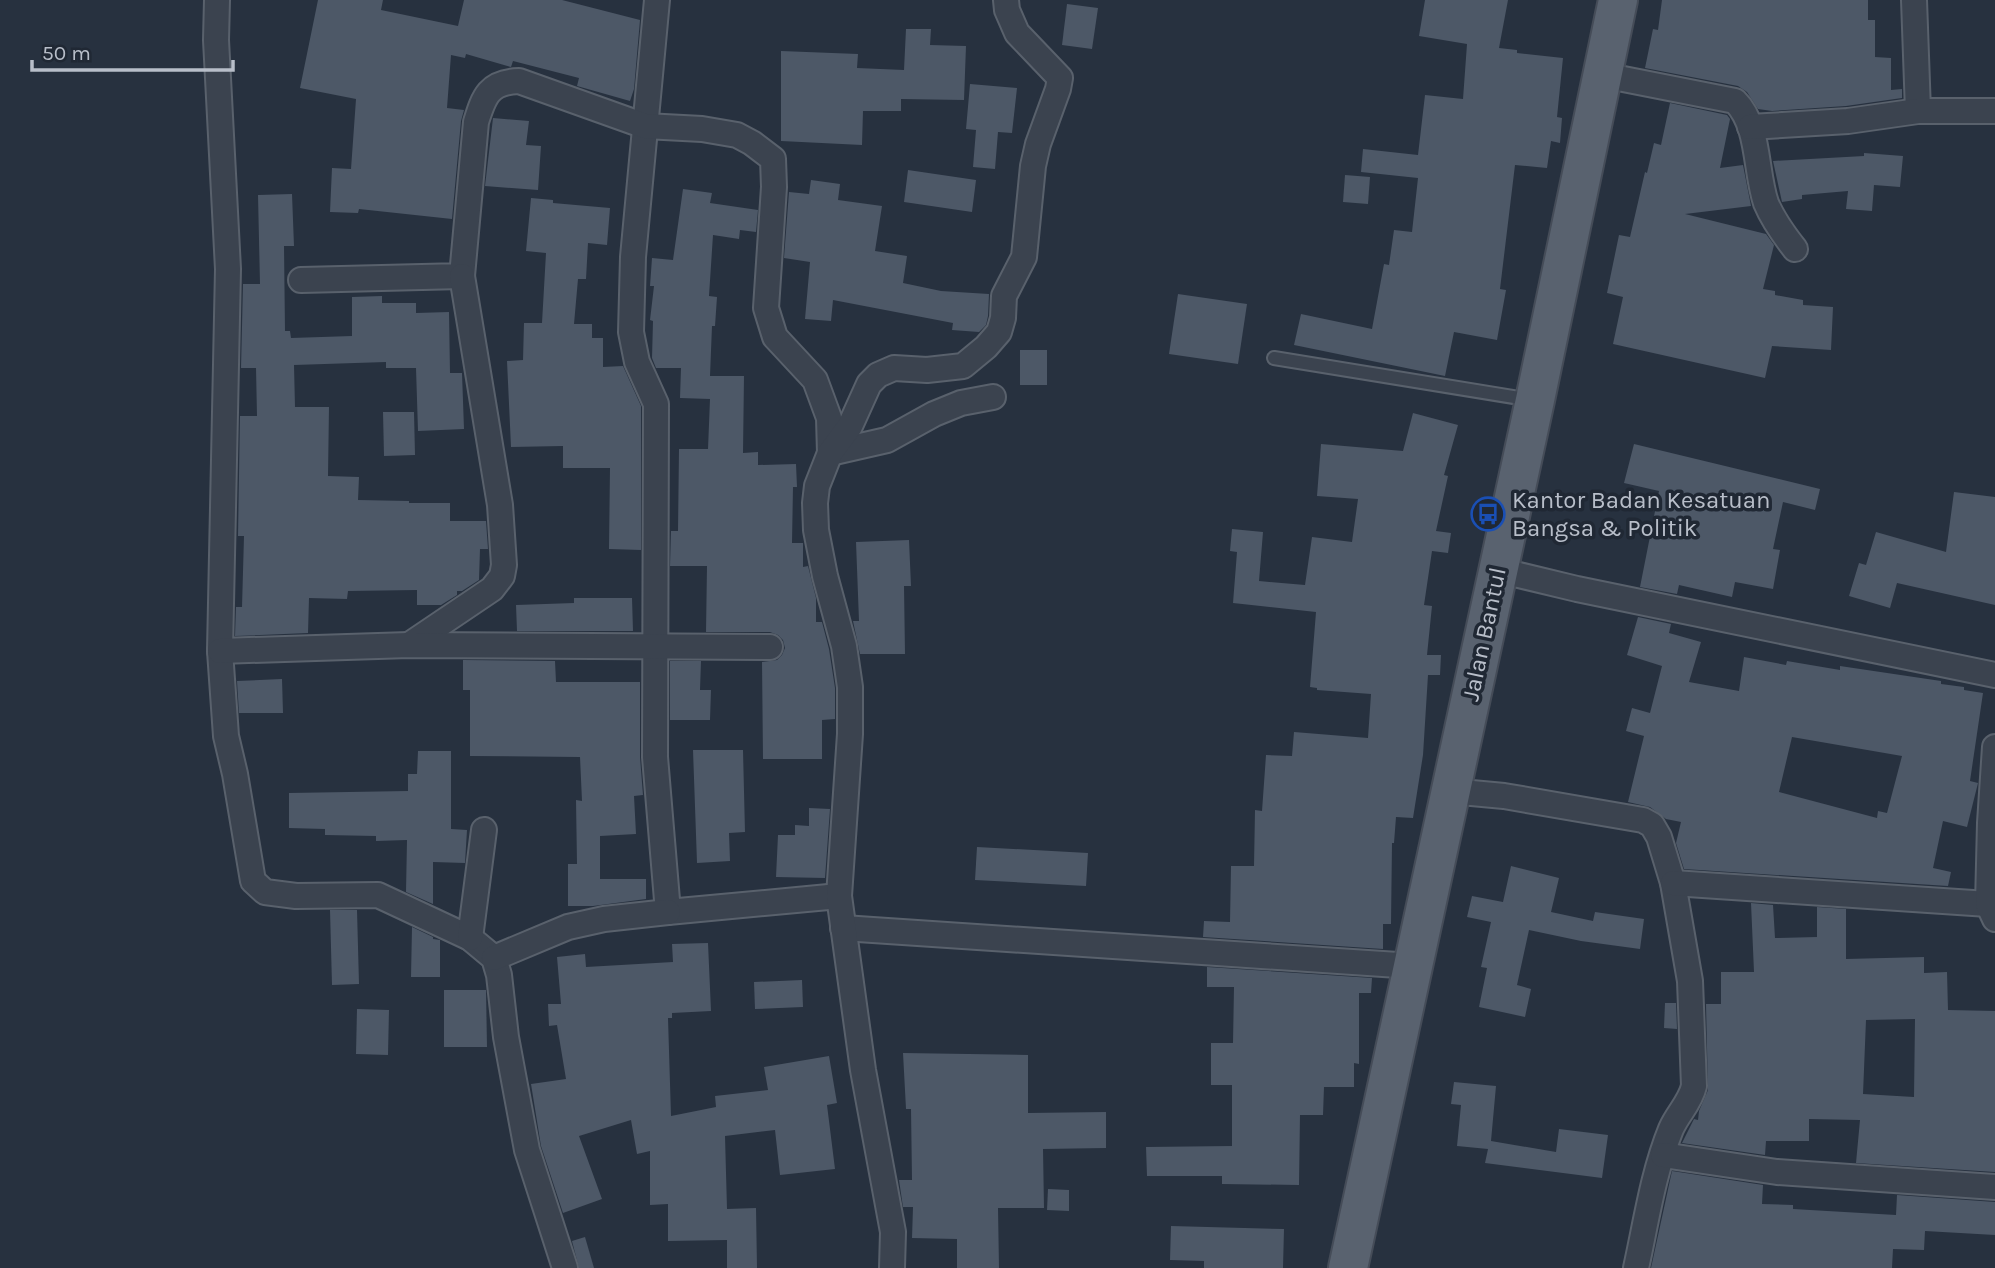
<svg xmlns="http://www.w3.org/2000/svg" width="1995" height="1268" font-family="Karla,sans-serif">
<style>
.building{fill:#4d5867;fill-rule:evenodd}
.lines{fill:none;stroke-linecap:round;stroke-linejoin:round}
.lane-casing{stroke:#59616c;stroke-width:16}
.street-casing{stroke:#59616c;stroke-width:28}
.primary-casing{stroke:#454c58;stroke-width:42}
.lane{stroke:#3b434f;stroke-width:12}
.street{stroke:#3b434f;stroke-width:24}
.primary{stroke:#59626f;stroke-width:38}
.labels{text-anchor:middle;dominant-baseline:central;stroke-width:7;stroke-linejoin:round;paint-order:stroke}
.poi-label{font-size:24px;fill:#b8bec9;stroke:#202834;text-anchor:start}
.street-label{font-size:24px;fill:#b8bec9;stroke:#202834}
</style>
<rect width="100%" height="100%" fill="#27313f"/>
<g class="building">
<path d="M 318,0 L 383,0 L 381,10 L 458,26 L 464,0 L 562,0 L 640,20 L 634,89 L 630,101 L 577,86 L 579,78 L 513,61 L 511,67 L 466,54 L 465,58 L 451,55 L 447,108 L 464,110 L 461,121 L 452,219 L 359,209 L 358,213 L 330,212 L 332,168 L 351,169 L 356,99 L 300,88 Z"/>
<path d="M 1425,0 L 1508,0 L 1499,48 L 1517,50 L 1517,53 L 1563,58 L 1557,117 L 1562,118 L 1560,143 L 1551,141 L 1547,168 L 1515,165 L 1500,289 L 1506,290 L 1497,340 L 1454,332 L 1445,376 L 1294,345 L 1301,314 L 1372,329 L 1384,264 L 1389,265 L 1394,230 L 1412,232 L 1418,178 L 1361,172 L 1363,149 L 1418,155 L 1425,95 L 1463,99 L 1467,44 L 1419,36 Z"/>
<path d="M 1662,0 L 1868,0 L 1868,20 L 1875,20 L 1875,57 L 1891,58 L 1891,90 L 1902,89 L 1902,98 L 1846,106 L 1772,111 L 1758,109 L 1747,92 L 1738,86 L 1645,68 L 1653,29 L 1658,30 Z"/>
<path d="M 1067,4 L 1098,8 L 1092,49 L 1062,45 Z"/>
<path d="M 906,29 L 931,29 L 930,45 L 966,46 L 964,100 L 901,99 L 901,111 L 863,111 L 862,145 L 781,141 L 781,51 L 858,54 L 857,68 L 904,70 Z"/>
<path d="M 970,84 L 1017,88 L 1012,133 L 998,132 L 995,169 L 973,167 L 976,130 L 966,129 Z"/>
<path d="M 1670,103 L 1727,115 L 1730,119 L 1720,168 L 1743,165 L 1751,206 L 1685,214 L 1766,234 L 1774,245 L 1763,289 L 1775,291 L 1775,295 L 1803,300 L 1803,305 L 1833,307 L 1831,350 L 1772,346 L 1765,378 L 1613,344 L 1623,297 L 1607,293 L 1619,235 L 1630,237 L 1645,172 L 1647,173 L 1654,143 L 1661,145 Z"/>
<path d="M 493,118 L 529,121 L 526,145 L 541,146 L 538,190 L 485,186 Z"/>
<path d="M 1864,153 L 1903,156 L 1900,187 L 1874,185 L 1872,211 L 1846,209 L 1848,191 L 1802,195 L 1802,199 L 1782,202 L 1773,161 L 1864,156 Z"/>
<path d="M 908,170 L 976,180 L 972,212 L 904,202 Z"/>
<path d="M 1345,175 L 1370,177 L 1368,204 L 1343,202 Z"/>
<path d="M 811,180 L 840,184 L 838,200 L 882,206 L 875,251 L 907,256 L 903,283 L 941,291 L 989,294 L 988,316 L 986,325 L 979,332 L 952,330 L 953,323 L 833,300 L 831,321 L 805,319 L 810,262 L 784,258 L 789,192 L 809,194 Z"/>
<path d="M 683,189 L 712,193 L 710,203 L 758,210 L 756,232 L 740,230 L 739,239 L 713,235 L 709,296 L 717,297 L 715,326 L 712,326 L 710,376 L 744,376 L 743,453 L 758,452 L 758,465 L 796,464 L 797,487 L 793,487 L 792,543 L 803,543 L 803,567 L 808,566 L 816,598 L 816,622 L 822,622 L 829,649 L 835,688 L 835,719 L 822,720 L 822,759 L 763,759 L 762,662 L 777,660 L 782,655 L 785,648 L 783,640 L 778,635 L 770,632 L 706,632 L 707,566 L 670,566 L 671,531 L 678,531 L 679,449 L 708,449 L 710,399 L 680,398 L 681,368 L 656,368 L 652,358 L 653,321 L 650,320 L 654,286 L 650,286 L 652,258 L 673,260 Z"/>
<path d="M 292,194 L 294,246 L 284,246 L 285,331 L 290,331 L 291,338 L 352,336 L 352,297 L 382,296 L 382,303 L 416,303 L 416,313 L 449,312 L 450,373 L 462,373 L 464,429 L 418,431 L 416,368 L 386,368 L 386,362 L 294,365 L 295,407 L 329,407 L 328,476 L 359,477 L 358,500 L 409,501 L 409,503 L 450,503 L 450,521 L 486,521 L 488,549 L 480,549 L 479,580 L 462,591 L 457,591 L 457,595 L 441,605 L 417,605 L 417,590 L 348,591 L 347,599 L 309,598 L 308,633 L 235,636 L 236,607 L 242,607 L 244,536 L 238,536 L 240,416 L 257,416 L 256,368 L 241,368 L 243,284 L 260,284 L 258,195 Z"/>
<path d="M 531,198 L 553,200 L 553,203 L 610,208 L 607,245 L 588,243 L 586,279 L 578,279 L 574,324 L 592,324 L 592,338 L 603,338 L 603,367 L 623,366 L 641,406 L 641,550 L 609,549 L 610,468 L 563,468 L 563,446 L 511,447 L 507,361 L 523,360 L 524,323 L 542,323 L 546,253 L 526,251 Z"/>
<path d="M 1178,294 L 1247,304 L 1238,364 L 1169,354 Z"/>
<rect x="1020" y="350" width="27" height="35"/>
<path d="M 383,412 L 414,412 L 415,455 L 384,456 Z"/>
<path d="M 1413,413 L 1458,425 L 1444,475 L 1448,476 L 1436,531 L 1451,533 L 1448,553 L 1432,551 L 1424,605 L 1432,606 L 1427,655 L 1441,655 L 1440,675 L 1428,675 L 1423,755 L 1413,818 L 1396,817 L 1394,843 L 1392,843 L 1391,924 L 1383,924 L 1383,949 L 1203,937 L 1204,921 L 1230,922 L 1231,866 L 1254,866 L 1255,810 L 1262,811 L 1266,755 L 1292,756 L 1294,732 L 1368,738 L 1371,694 L 1317,690 L 1317,688 L 1310,687 L 1316,612 L 1233,603 L 1237,552 L 1230,551 L 1232,529 L 1263,532 L 1259,581 L 1305,585 L 1312,537 L 1352,542 L 1358,499 L 1317,496 L 1321,444 L 1403,451 Z"/>
<path d="M 1634,444 L 1820,489 L 1815,510 L 1783,502 L 1773,549 L 1780,550 L 1773,589 L 1735,582 L 1732,597 L 1679,585 L 1677,594 L 1640,587 L 1659,491 L 1624,483 Z"/>
<path d="M 1954,492 L 1995,497 L 1995,605 L 1897,583 L 1890,608 L 1849,596 L 1859,563 L 1866,565 L 1876,532 L 1946,552 Z"/>
<path d="M 909,540 L 911,586 L 904,586 L 905,654 L 860,654 L 853,621 L 859,621 L 856,542 Z"/>
<path d="M 574,598 L 632,598 L 633,631 L 517,631 L 516,605 L 574,603 Z"/>
<path d="M 1638,617 L 1671,624 L 1669,633 L 1701,642 L 1689,682 L 1739,691 L 1744,657 L 1786,665 L 1787,661 L 1840,670 L 1840,666 L 1941,681 L 1941,684 L 1964,687 L 1964,690 L 1983,693 L 1970,781 L 1978,783 L 1967,827 L 1943,821 L 1933,868 L 1951,872 L 1948,886 L 1684,869 L 1676,843 L 1681,822 L 1666,819 L 1650,807 L 1628,802 L 1644,736 L 1626,731 L 1632,708 L 1650,713 L 1662,666 L 1627,655 ZM 1792,737 L 1902,756 L 1887,813 L 1878,811 L 1877,818 L 1779,792 Z"/>
<path d="M 463,660 L 555,661 L 556,682 L 640,682 L 640,757 L 643,795 L 634,796 L 636,834 L 600,836 L 600,879 L 646,879 L 646,899 L 593,906 L 568,906 L 568,864 L 577,864 L 576,800 L 582,801 L 580,757 L 470,756 L 470,690 L 463,690 Z"/>
<path d="M 670,661 L 701,661 L 700,690 L 711,690 L 710,720 L 670,720 Z"/>
<path d="M 282,679 L 283,713 L 239,713 L 237,681 Z"/>
<path d="M 693,750 L 743,750 L 745,832 L 729,833 L 730,861 L 697,863 Z"/>
<path d="M 418,751 L 451,751 L 451,829 L 467,830 L 465,863 L 433,862 L 433,904 L 406,892 L 407,840 L 376,841 L 376,836 L 325,835 L 325,829 L 289,828 L 289,793 L 408,791 L 408,774 L 417,774 Z"/>
<path d="M 809,808 L 830,809 L 825,878 L 776,877 L 778,835 L 795,835 L 795,825 L 809,826 Z"/>
<path d="M 977,847 L 1088,853 L 1086,886 L 975,880 Z"/>
<path d="M 1511,866 L 1559,878 L 1551,912 L 1593,921 L 1595,912 L 1644,919 L 1640,949 L 1581,941 L 1529,930 L 1517,985 L 1531,989 L 1525,1017 L 1479,1007 L 1487,968 L 1481,967 L 1491,922 L 1467,917 L 1472,896 L 1503,902 Z"/>
<path d="M 1751,903 L 1773,905 L 1775,938 L 1817,937 L 1817,907 L 1846,909 L 1846,959 L 1924,957 L 1924,973 L 1947,972 L 1948,1010 L 1995,1011 L 1995,1172 L 1856,1163 L 1860,1120 L 1809,1119 L 1809,1141 L 1766,1141 L 1765,1155 L 1682,1143 L 1694,1119 L 1698,1120 L 1699,1111 L 1708,1090 L 1706,1004 L 1721,1004 L 1721,972 L 1754,972 ZM 1915,1019 L 1914,1097 L 1863,1094 L 1866,1020 Z"/>
<path d="M 330,910 L 357,910 L 359,984 L 332,985 Z"/>
<path d="M 412,927 L 433,937 L 433,939 L 440,940 L 440,977 L 411,977 Z"/>
<path d="M 708,943 L 711,1011 L 672,1013 L 672,1018 L 668,1018 L 671,1116 L 716,1107 L 715,1096 L 768,1090 L 764,1067 L 829,1056 L 837,1103 L 827,1105 L 835,1169 L 780,1175 L 775,1130 L 725,1136 L 727,1209 L 756,1208 L 757,1268 L 727,1268 L 727,1240 L 668,1241 L 668,1204 L 650,1205 L 650,1151 L 637,1154 L 631,1120 L 579,1136 L 602,1199 L 563,1213 L 541,1146 L 531,1084 L 566,1079 L 557,1025 L 549,1026 L 548,1004 L 561,1004 L 557,957 L 585,954 L 586,967 L 673,962 L 672,944 Z"/>
<path d="M 1207,967 L 1372,978 L 1371,993 L 1359,993 L 1359,1064 L 1354,1063 L 1354,1087 L 1324,1087 L 1323,1115 L 1300,1115 L 1299,1185 L 1222,1184 L 1222,1176 L 1147,1176 L 1146,1147 L 1232,1146 L 1232,1085 L 1211,1085 L 1211,1043 L 1233,1043 L 1234,987 L 1207,987 Z"/>
<path d="M 802,980 L 803,1007 L 755,1009 L 754,982 Z"/>
<path d="M 444,990 L 486,990 L 487,1047 L 444,1047 Z"/>
<path d="M 1665,1003 L 1676,1003 L 1677,1029 L 1664,1028 Z"/>
<path d="M 357,1009 L 389,1010 L 388,1055 L 356,1054 Z"/>
<path d="M 903,1053 L 1028,1055 L 1028,1113 L 1106,1112 L 1106,1148 L 1043,1149 L 1044,1208 L 998,1208 L 999,1268 L 957,1268 L 957,1239 L 912,1238 L 913,1207 L 903,1207 L 899,1180 L 912,1180 L 911,1109 L 906,1109 Z"/>
<path d="M 1454,1082 L 1496,1086 L 1491,1141 L 1556,1152 L 1559,1129 L 1608,1135 L 1602,1178 L 1485,1163 L 1488,1149 L 1457,1146 L 1461,1105 L 1451,1104 Z"/>
<path d="M 1672,1171 L 1763,1185 L 1762,1204 L 1793,1205 L 1793,1209 L 1896,1215 L 1897,1195 L 1995,1202 L 1995,1235 L 1925,1231 L 1924,1250 L 1893,1249 L 1892,1268 L 1651,1268 Z"/>
<path d="M 1048,1189 L 1069,1190 L 1069,1211 L 1047,1210 Z"/>
<path d="M 1171,1226 L 1284,1229 L 1283,1268 L 1204,1268 L 1204,1261 L 1170,1260 Z"/>
<path d="M 585,1237 L 594,1268 L 579,1268 L 572,1241 Z"/>
</g>
<g class="lines">
<defs>
<path id="lane" d="M 1274,358 L 1532,400"/>
<g id="street">
<path d="M 217,0 L 216,40 L 228,269 L 220,651 L 226,736 L 235,774 L 253,881 L 265,892 L 296,896 L 378,895 L 470,938 L 494,958 L 499,975 L 506,1037 L 527,1150 L 565,1268"/>
<path d="M 657,0 L 633,257 L 631,332 L 637,362 L 656,404 L 655,757 L 668,912 L 839,896"/>
<path d="M 1914,0 L 1918,111"/>
<path d="M 1603,75 L 1735,101 C 1760,126 1755,171 1766,203 C 1773,220 1784,235 1795,249"/>
<path d="M 1750,127 L 1848,121 L 1918,111 L 1995,111"/>
<path d="M 301,280 L 462,276 L 476,122 C 484,96 489,82 519,81 L 645,126 L 702,129 L 737,135 L 752,143 L 773,159 L 774,187 L 766,308 L 775,337 L 815,380 L 829,418 L 830,453"/>
<path d="M 830,453 L 887,440 L 934,414 L 961,403 L 993,397"/>
<path d="M 1498,570 L 1577,589 L 1995,675"/>
<path d="M 409,645 L 492,589 L 502,576 L 504,565 L 500,505 L 462,276"/>
<path d="M 220,651 L 409,645 L 770,647"/>
<path d="M 1450,791 L 1504,796 L 1643,820 L 1652,825 L 1659,837 L 1673,883 L 1690,981 L 1694,1086 C 1690,1103 1678,1113 1671,1129 C 1653,1173 1646,1223 1636,1268"/>
<path d="M 1673,883 L 1988,904"/>
<path d="M 1995,919 L 1988,904 L 1990,823 L 1995,747"/>
<path d="M 843,928 L 1413,966"/>
<path d="M 470,938 L 484,830"/>
<path d="M 494,958 L 568,927 L 604,919 L 668,912"/>
<path d="M 1663,1155 L 1777,1172 L 1995,1187"/>
<path d="M 892,1268 L 893,1232 L 863,1070 L 839,896 L 850,734 L 850,687 L 844,646 L 825,576 L 816,530 L 815,503 L 817,486 L 830,453 L 850,426 L 869,384 L 878,375 L 894,368 L 927,370 L 963,366 L 986,347 L 999,332 L 1003,318 L 1004,296 L 1024,257 L 1033,166 L 1038,144 L 1058,89 L 1060,78 L 1017,33 L 1007,10 L 1006,0"/>
</g>
<path id="primary" d="M 1348,1268 L 1535,400 L 1618,0"/>
</defs>
<use href="#lane" class="lane-casing"/>
<use href="#street" class="street-casing"/>
<use href="#primary" class="primary-casing"/>
<use href="#lane" class="lane"/>
<use href="#street" class="street"/>
<use href="#primary" class="primary"/>
</g>
<defs>
<symbol id="bus-ring" viewBox="-11 -11 22 22"><circle r="9.5" fill="#202834" stroke="#1a4fb4" stroke-width="1.5"/><path d="M-5-6H5V4H4V6H2V4H-2V6H-4V4H-5ZM-3.5-4V0h7V-4ZM-3.5 1.2v1.5H-2V1.2ZM2 1.2v1.5H3.5V1.2Z" fill="#1a4fb4"/></symbol>
</defs>
<g fill-rule="evenodd">
<use href="#bus-ring" x="1469" y="495" width="38" height="38"/>
</g>
<g class="labels">
<g class="poi-label">
<text x="1512" y="500">Kantor Badan Kesatuan<tspan x="1512" dy="28">Bangsa &amp; Politik</tspan></text>
</g>
<g class="street-label">
<text transform="translate(1484 634) rotate(-78)">Jalan Bantul</text>
</g>
</g>
<path d="M32 60v10h201v-10" fill="none" stroke="#b8bec9" stroke-width="3.5"/>
<text x="42" y="60" font-size="21" fill="#b8bec9" stroke="#202834" stroke-width="5" paint-order="stroke">50 m</text>
</svg>
